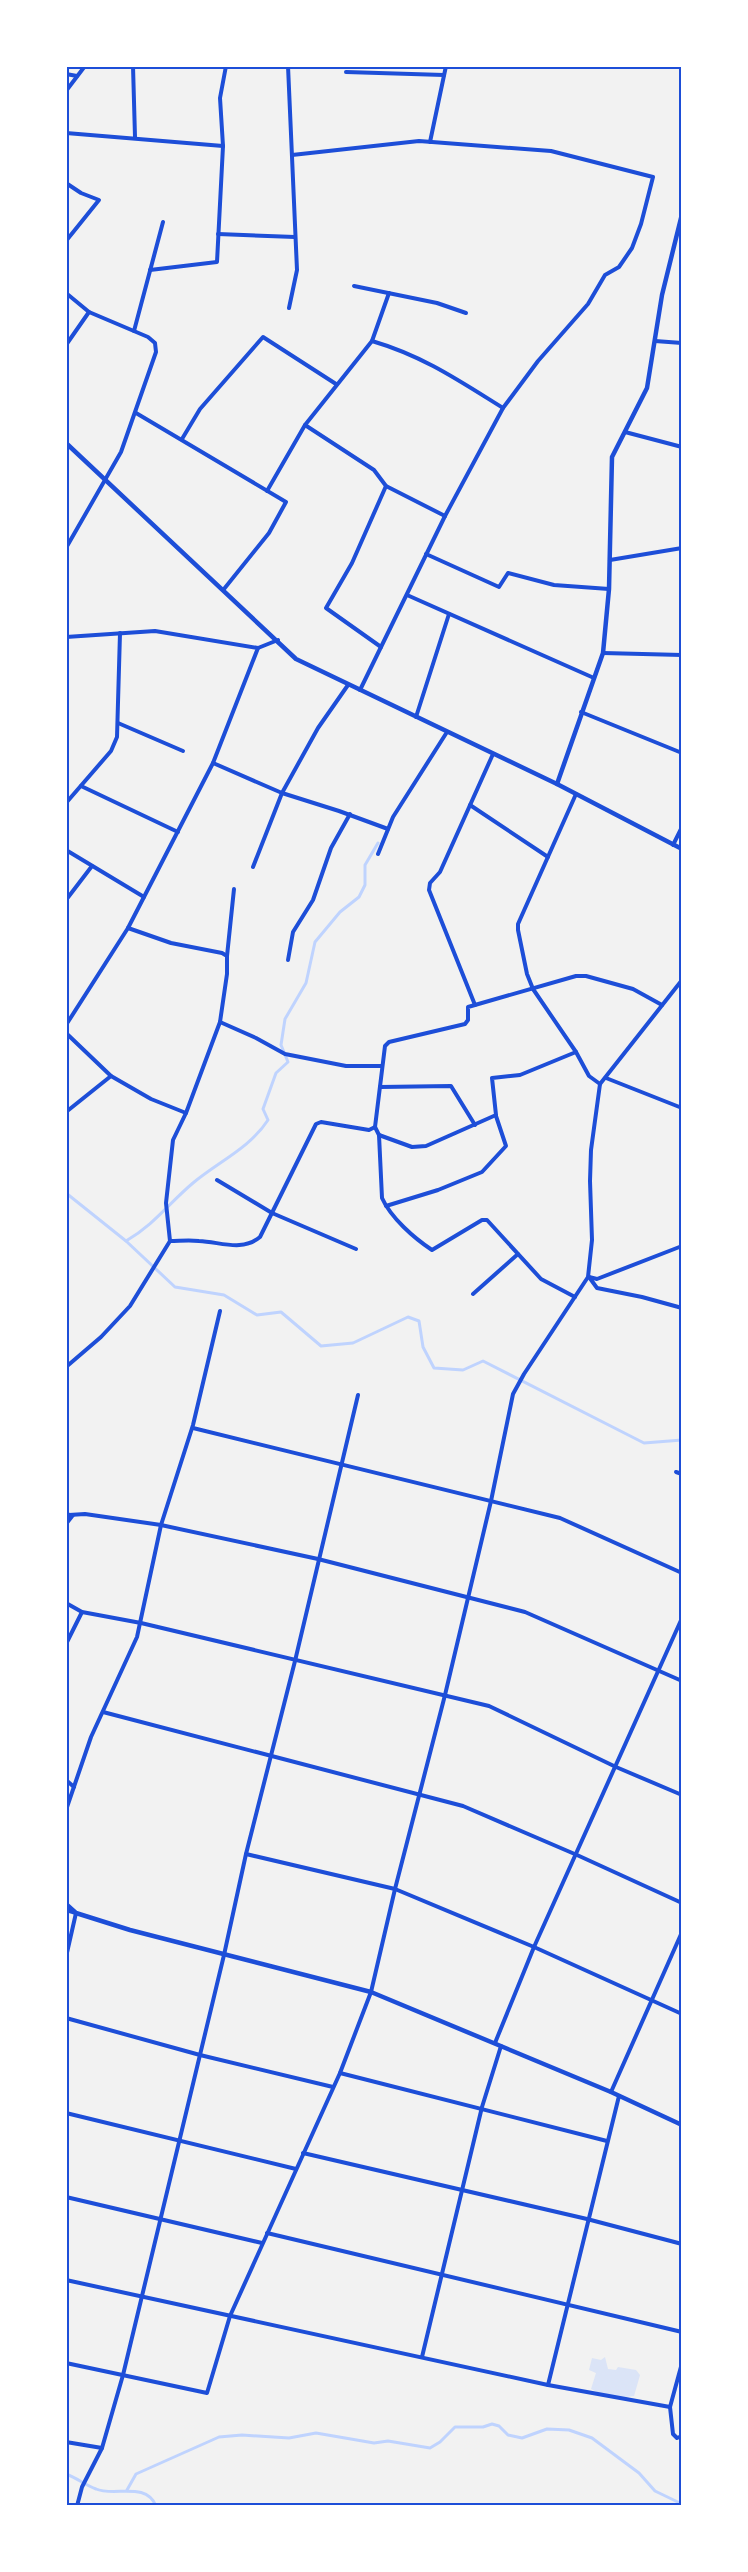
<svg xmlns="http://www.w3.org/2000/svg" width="748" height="2572" font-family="Jost,sans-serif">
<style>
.green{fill:#dbe4f7}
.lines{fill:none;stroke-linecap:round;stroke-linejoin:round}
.stream{stroke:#bfd3fe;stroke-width:3}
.minor{stroke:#1d4ed8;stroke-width:4}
.tertiary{stroke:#1d4ed8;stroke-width:4.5}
.neatline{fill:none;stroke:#1d4ed8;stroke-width:2}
</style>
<rect width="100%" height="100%" fill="#f2f2f2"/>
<path class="green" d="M 605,2357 L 608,2369 L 616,2370 L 618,2367 L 636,2370 L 640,2375 L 634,2396 C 616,2399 607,2397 591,2389 L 596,2373 L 589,2370 L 592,2358 L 601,2360 Z"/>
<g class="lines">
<g class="stream">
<path d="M 66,1193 L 126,1241 L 175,1287 L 224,1295 L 257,1315 L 281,1312 L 321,1346 L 353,1343 L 408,1317 L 419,1321 L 423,1347 L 434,1368 L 463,1370 L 483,1361 L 644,1443 L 682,1440"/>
<path d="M 126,1241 C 155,1224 169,1203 193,1183 C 218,1162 250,1148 268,1120 L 263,1109 L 276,1073 L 288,1062 L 281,1045 L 285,1019 L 306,983 L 315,942 L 340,912 L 359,897 L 365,885 L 365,865 L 378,843"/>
<path d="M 66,2474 C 77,2478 85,2485 96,2489 C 114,2497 146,2481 156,2506"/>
<path d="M 127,2490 L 136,2474 L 219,2437 L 242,2435 L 289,2438 L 316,2433 L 374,2443 L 388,2441 L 430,2448 L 440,2442 L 455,2427 L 483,2427 L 492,2424 L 499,2426 L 508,2435 L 522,2438 L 547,2429 L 569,2430 L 592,2438 L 639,2473 L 655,2491 L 682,2504"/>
</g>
<g class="minor">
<path d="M 133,66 L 135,137"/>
<path d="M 288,66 L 297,270 L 289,308"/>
<path d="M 346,72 L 444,75"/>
<path d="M 66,74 L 77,76"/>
<path d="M 66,91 L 85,66"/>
<path d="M 66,133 L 223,146"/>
<path d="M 430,142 L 446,66"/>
<path d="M 292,155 L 419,141 L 551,151 L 653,177 L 641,224 L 632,248 L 619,267 L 605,275 L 588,304 L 538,361 L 503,408 L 445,516 L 360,690"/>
<path d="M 66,183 L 81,193 L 99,200 L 66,241"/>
<path d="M 218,234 L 295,237"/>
<path d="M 150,270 L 217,262 L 223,146 L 220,98 L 226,66"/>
<path d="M 354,286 L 437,303 L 466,313"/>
<path d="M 66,293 L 89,312 L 148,337 L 155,343 L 156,352 L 121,452 L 66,548"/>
<path d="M 134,331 L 163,222"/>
<path d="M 372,341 C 423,356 458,380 503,408"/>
<path d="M 655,341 L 682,343"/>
<path d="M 66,345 L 89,312"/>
<path d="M 136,413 L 286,502 L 269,533 L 224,589"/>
<path d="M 305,425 L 374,470 L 386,486 L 445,516"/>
<path d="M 625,432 L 682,447"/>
<path d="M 182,439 L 200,409 L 263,337 L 336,384"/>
<path d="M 267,491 L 305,425 L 372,341 L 389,293"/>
<path d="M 426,554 L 499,587 L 508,573 L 554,585 L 609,589"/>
<path d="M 610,560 L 682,548"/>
<path d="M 407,595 L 594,678"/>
<path d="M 66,637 L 155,631 L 258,648 L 278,640"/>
<path d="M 381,647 L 326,608 L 352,563 L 386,486"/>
<path d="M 603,653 L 682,655"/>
<path d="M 581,712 L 682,753"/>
<path d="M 416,717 L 449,614"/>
<path d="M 118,723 L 183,751"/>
<path d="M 213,763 L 282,793 L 339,811 L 388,829"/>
<path d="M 81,786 L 178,832"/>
<path d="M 576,794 L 518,924 L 518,930 L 527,974 L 533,989 L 576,1052 L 589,1076 L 600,1084"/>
<path d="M 66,803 L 111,751 L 117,737 L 120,633"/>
<path d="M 470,805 L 548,857"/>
<path d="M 673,845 L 682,827"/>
<path d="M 66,850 L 144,897"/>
<path d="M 378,854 L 393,817 L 447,732"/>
<path d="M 253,867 L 282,793 L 318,728 L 348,685"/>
<path d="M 66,900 L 92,866"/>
<path d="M 227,956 L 234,889"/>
<path d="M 288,960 L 293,932 L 313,900 L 331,848 L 350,814"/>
<path d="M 475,1005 L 429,890 L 430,883 L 440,872 L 493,754"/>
<path d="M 220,1022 L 256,1038 L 285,1054 L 346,1066 L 382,1066"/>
<path d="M 66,1025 L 128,928 L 213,763 L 258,648"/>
<path d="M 66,1033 L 111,1076 L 151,1099 L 186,1113"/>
<path d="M 606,1078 L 682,1108"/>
<path d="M 380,1087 L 451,1086 L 475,1125"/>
<path d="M 66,1112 L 111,1076"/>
<path d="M 375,1127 L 379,1135 L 382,1198 C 391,1218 414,1238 432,1250 L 482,1220 L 487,1220 L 541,1279 L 575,1297"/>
<path d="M 379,1135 L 412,1147 L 426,1146 L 496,1115 L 492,1078 L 520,1075 L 576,1052"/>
<path d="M 217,1180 L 272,1213 L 356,1249"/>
<path d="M 386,1206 L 438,1190 L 482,1172 L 506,1146 L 496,1116"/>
<path d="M 170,1241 C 179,1241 189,1240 199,1241 C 221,1242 242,1252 260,1237 L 316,1124 L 321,1122 L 369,1130 L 375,1127 L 385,1046 L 389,1042 L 465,1024 L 468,1020 L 468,1007 L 576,976 L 586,976 L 633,989 L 662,1005"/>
<path d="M 589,1277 L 597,1288 L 642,1297 L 682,1308"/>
<path d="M 589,1277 L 597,1279 L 682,1246"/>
<path d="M 473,1294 L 518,1254"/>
<path d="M 66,1367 L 101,1337 L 130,1306 L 170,1241 L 166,1203 L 173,1140 L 186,1113 L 220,1022 L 227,974 L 227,956 L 222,953 L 171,943 L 128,928"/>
<path d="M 193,1428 L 560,1518 L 682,1573"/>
<path d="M 676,1472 L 682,1474"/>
<path d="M 66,1513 L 69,1515 L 85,1514 L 161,1525 L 318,1559 L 525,1612 L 682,1681"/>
<path d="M 66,1524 L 73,1515"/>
<path d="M 66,1603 L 82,1612 L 141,1623 L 489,1706 L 616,1767 L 682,1795"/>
<path d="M 66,1644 L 82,1612"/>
<path d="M 103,1712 L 463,1806 L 577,1855 L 682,1903"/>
<path d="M 66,1780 L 74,1787"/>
<path d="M 66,1810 L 91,1737 L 137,1637 L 161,1525 L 193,1425 L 220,1311"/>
<path d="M 246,1854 L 395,1889 L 534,1947 L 682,2014"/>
<path d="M 66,1910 L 76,1913 L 66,1957"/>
<path d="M 66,2018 L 200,2055 L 333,2087"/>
<path d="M 495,2043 L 534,1947 L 682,1618"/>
<path d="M 340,2073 L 607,2141"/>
<path d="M 611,2092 L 682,1932"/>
<path d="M 66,2113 L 296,2169"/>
<path d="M 303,2153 L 587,2219 L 682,2244"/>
<path d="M 66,2197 L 262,2243"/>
<path d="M 267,2233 L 682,2332"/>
<path d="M 66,2280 L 548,2385 L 670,2407"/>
<path d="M 422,2357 L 482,2107 L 501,2046"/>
<path d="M 66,2363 L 207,2393 L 230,2316 L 340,2073 L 371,1992 L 395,1889 L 445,1695 L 491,1501 L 513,1394 L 524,1374 L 588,1277 L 592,1240 L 590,1181 L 591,1150 L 600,1084 L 682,980"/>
<path d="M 682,2363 L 670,2407 L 673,2434 L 677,2438 L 682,2436"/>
<path d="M 548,2385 L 619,2096"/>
<path d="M 66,2442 L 102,2448"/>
<path d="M 77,2506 L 82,2487 L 102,2448 L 123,2375 L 224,1955 L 246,1854 L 295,1661 L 358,1395"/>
</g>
<g class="tertiary">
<path d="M 66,443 L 296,659 L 557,784 L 682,849"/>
<path d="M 557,784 L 603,653 L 609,589 L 612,457 L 647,388 L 662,295 L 682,214"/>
<path d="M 66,1904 L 76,1913 L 130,1930 L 371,1992 L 611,2092 L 682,2125"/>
</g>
</g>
<rect width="748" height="2572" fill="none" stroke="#ffffff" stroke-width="135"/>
<rect x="68" y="68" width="612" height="2436" class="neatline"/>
</svg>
